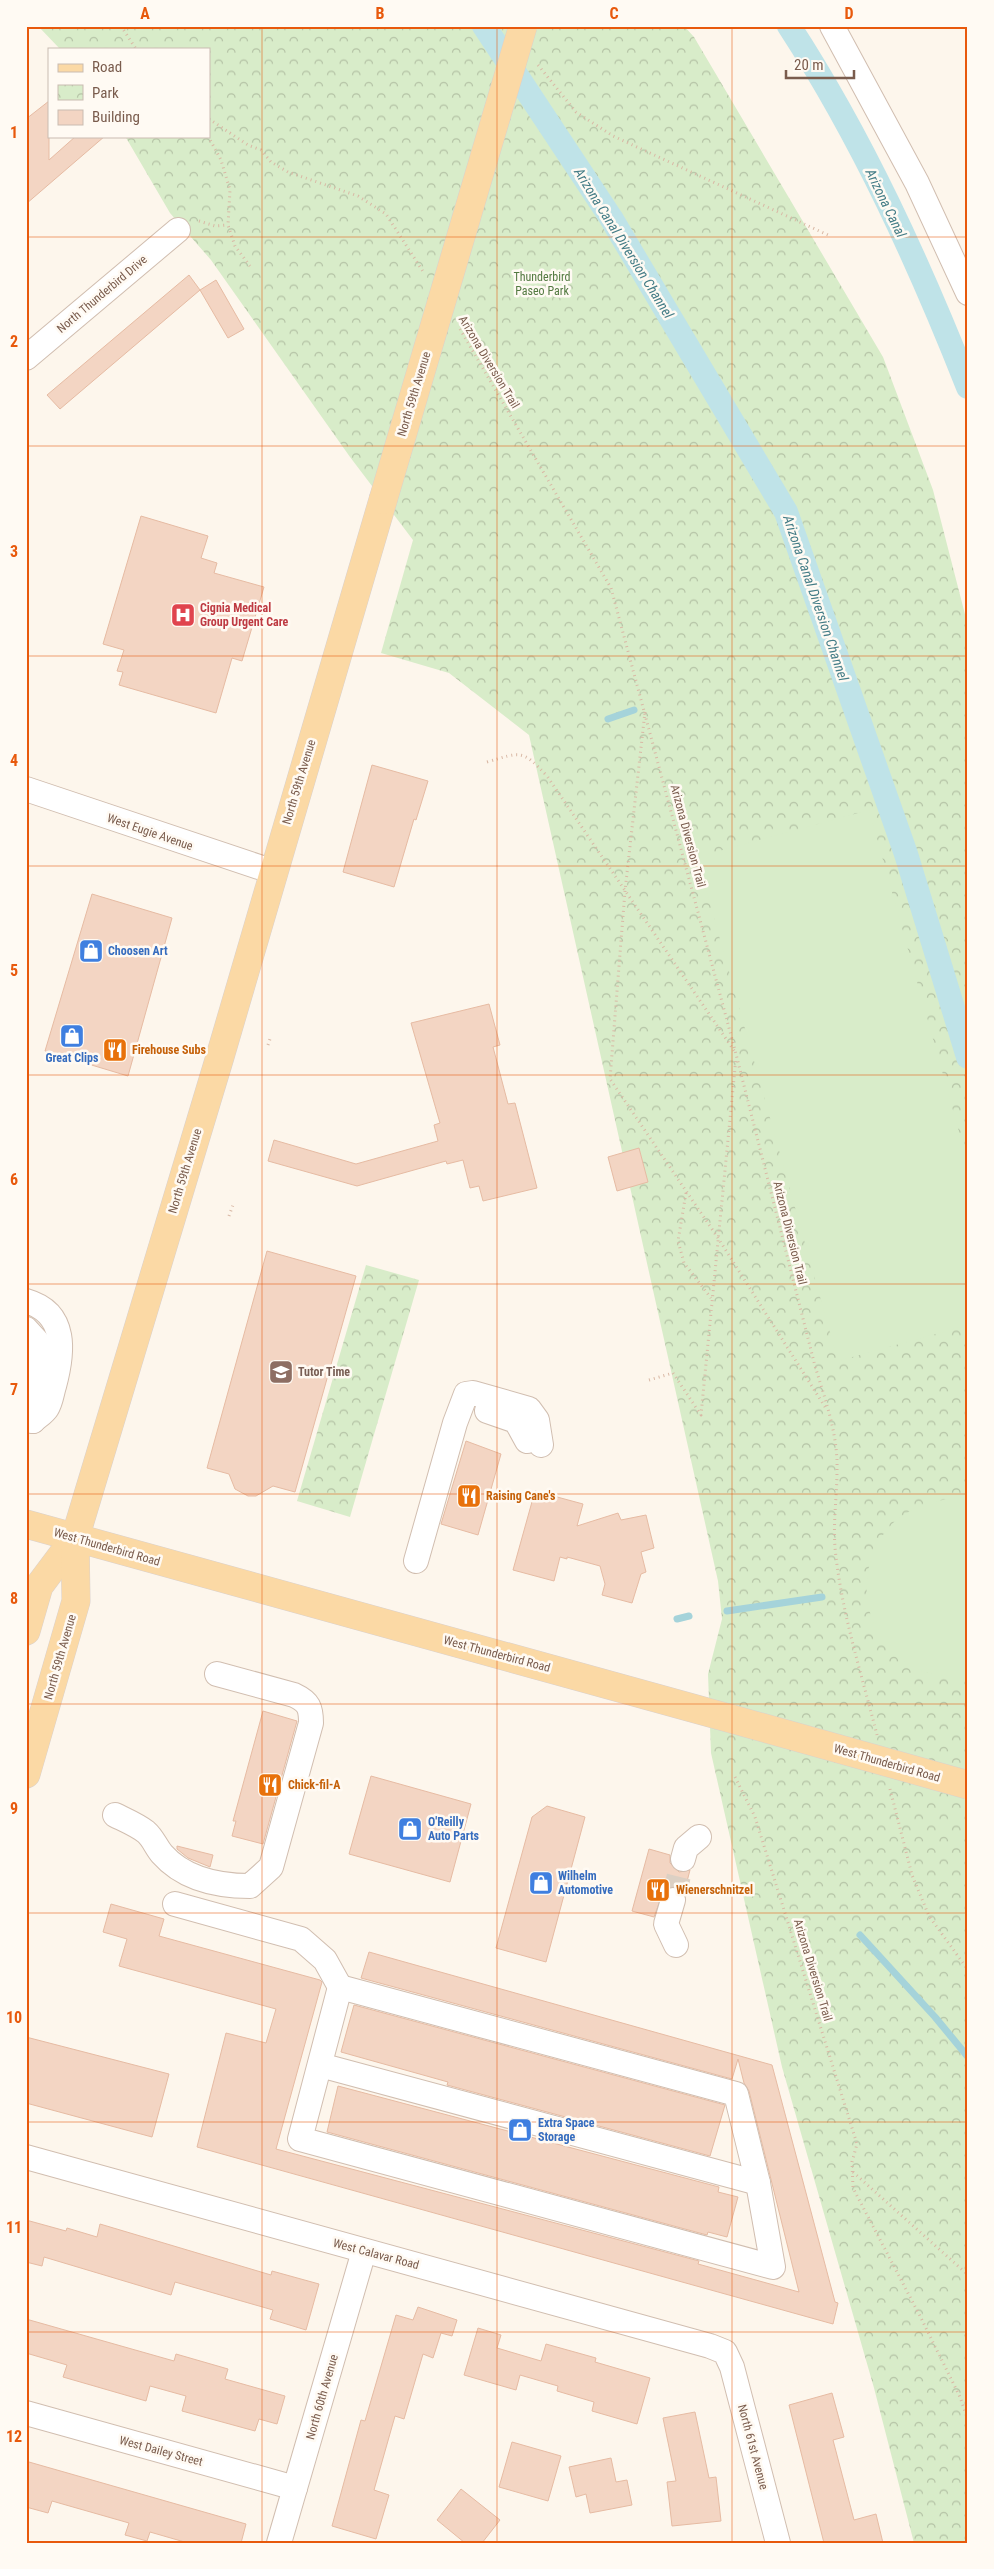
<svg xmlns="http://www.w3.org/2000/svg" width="994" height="2569" font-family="'Roboto Condensed',sans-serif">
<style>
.park{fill:url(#park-crowns)}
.pitch{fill:#d8ecc9}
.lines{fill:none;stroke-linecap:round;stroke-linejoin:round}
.stream{stroke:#a5d3da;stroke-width:7}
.canal{stroke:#bfe3e8;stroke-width:24}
.building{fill:#f3d5c3;stroke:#e6bba3}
.minor-tunnel{stroke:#dcd0c4;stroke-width:24;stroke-dasharray:24 12;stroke-linecap:butt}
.minor-casing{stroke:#d1beb0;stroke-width:26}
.major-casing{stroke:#dad1cd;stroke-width:29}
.path{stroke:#d9b8a5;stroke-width:3;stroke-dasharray:1 4;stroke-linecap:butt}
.minor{stroke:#fff;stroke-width:24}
.major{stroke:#fbd9a5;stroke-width:28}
.major-bridge-casing{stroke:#dad1cd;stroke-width:29;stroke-linecap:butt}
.major-bridge{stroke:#fbd9a5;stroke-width:28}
.grid{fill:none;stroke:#e8590c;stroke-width:1;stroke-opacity:0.55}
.labels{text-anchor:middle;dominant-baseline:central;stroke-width:5;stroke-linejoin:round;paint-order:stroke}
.park-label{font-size:12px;fill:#537a41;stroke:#fffaf3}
.street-label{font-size:12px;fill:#7a5c4d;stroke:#fffaf3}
.health-label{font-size:12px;font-weight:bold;fill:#be3a42;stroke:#fffaf3;text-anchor:start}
.shop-label{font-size:12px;font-weight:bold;fill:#366cbe;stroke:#fffaf3;text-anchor:start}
.food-label{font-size:12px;font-weight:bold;fill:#c56008;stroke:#fffaf3;text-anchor:start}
.education-label{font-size:12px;font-weight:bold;fill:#785e54;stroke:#fffaf3;text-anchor:start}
.water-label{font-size:14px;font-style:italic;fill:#437c86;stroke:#fffaf3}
.neatline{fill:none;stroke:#e8590c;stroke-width:2}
.grid-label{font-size:16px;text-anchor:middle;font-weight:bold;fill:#e8590c}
</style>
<defs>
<pattern id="park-crowns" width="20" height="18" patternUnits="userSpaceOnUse" patternTransform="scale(1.25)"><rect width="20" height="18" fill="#d8ecc9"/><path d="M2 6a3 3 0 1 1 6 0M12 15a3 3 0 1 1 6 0" fill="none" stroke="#b4c2a5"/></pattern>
</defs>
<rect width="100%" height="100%" fill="#fdf6ec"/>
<g class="park">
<path d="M 38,26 L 684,26 L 694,37 L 883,357 L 933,490 L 968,626 L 968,2543 L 914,2543 L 874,2388 L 782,2067 L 711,1753 L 708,1674 L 722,1619 L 718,1581 L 529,735 L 449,673 L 381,653 L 413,540 L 350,457 L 211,260 L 170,213 L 125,136 L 209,136 L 209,49 L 60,49 Z"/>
<path d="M 366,1265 L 419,1280 L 350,1517 L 297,1501 Z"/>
</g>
<g class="pitch">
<path d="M 869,810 L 968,1164 L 968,1325 L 838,1361 L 697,857 Z"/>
<path d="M 946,1499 L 968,1501 L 968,1675 C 951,1677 934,1676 919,1670 C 861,1645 849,1565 894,1522 C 908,1509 927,1504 946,1499 Z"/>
</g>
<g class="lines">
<g class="stream">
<path d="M 608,719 L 634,710"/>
<path d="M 727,1611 L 822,1597"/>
<path d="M 677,1619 L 689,1616"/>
<path d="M 860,1935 L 935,2017 L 968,2057"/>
</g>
<g class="canal">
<path d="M 484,26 L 611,218 L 786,512 L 906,854 L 968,1057"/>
<path d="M 789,26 C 862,138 919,263 968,387"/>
</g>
</g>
<g class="building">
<path d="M 49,101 L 49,160 L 76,136 L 105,136 L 26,204 L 26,119 Z"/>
<path d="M 189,275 L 200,290 L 60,409 L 47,395 Z"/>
<path d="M 216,280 L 244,329 L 228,338 L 200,290 Z"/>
<path d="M 141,516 L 208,536 L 201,558 L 217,563 L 214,573 L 264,587 L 242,661 L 232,658 L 216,713 L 119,685 L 123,672 L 117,671 L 124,650 L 103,644 Z"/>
<path d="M 372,765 L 428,781 L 416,820 L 414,819 L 394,887 L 343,872 Z"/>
<path d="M 92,894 L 172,918 L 128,1076 L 45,1051 Z"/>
<path d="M 489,1004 L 500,1045 L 493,1047 L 508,1104 L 515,1103 L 537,1188 L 483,1201 L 479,1186 L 470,1188 L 463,1160 L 447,1164 L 446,1161 L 357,1186 L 268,1161 L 274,1140 L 356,1164 L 438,1141 L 434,1125 L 440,1123 L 411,1023 Z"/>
<path d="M 639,1148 L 648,1182 L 617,1191 L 608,1157 Z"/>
<path d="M 267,1251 L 356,1276 L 295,1492 L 273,1486 L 256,1496 L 248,1496 L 235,1489 L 229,1474 L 207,1468 Z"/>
<path d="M 466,1441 L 501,1454 L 478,1535 L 441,1524 Z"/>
<path d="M 535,1491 L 583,1504 L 577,1526 L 618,1513 L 621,1520 L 646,1515 L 654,1548 L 641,1552 L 646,1572 L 641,1574 L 632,1603 L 602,1595 L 605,1584 L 600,1566 L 567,1557 L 567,1559 L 560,1557 L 554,1581 L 513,1570 Z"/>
<path d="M 263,1711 L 297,1721 L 263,1844 L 232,1836 L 236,1821 L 233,1821 Z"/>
<path d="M 371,1776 L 471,1804 L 450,1882 L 349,1854 Z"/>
<path d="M 547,1806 L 585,1817 L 546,1962 L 496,1948 L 532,1817 Z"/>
<path d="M 177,1846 L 213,1855 L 210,1867 L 188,1858 L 177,1849 Z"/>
<path d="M 649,1849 L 670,1855 L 670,1863 L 679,1872 L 690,1870 L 684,1893 L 676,1887 L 664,1890 L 654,1917 L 632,1911 Z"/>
<path d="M 111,1904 L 164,1919 L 159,1936 L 320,1980 L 322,1982 L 276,2149 L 699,2261 L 698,2264 L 799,2292 L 749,2091 L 744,2083 L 738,2059 L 732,2079 L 361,1978 L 369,1952 L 772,2065 L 835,2302 L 838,2303 L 833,2324 L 197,2147 L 226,2033 L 266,2043 L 276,2009 L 119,1966 L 127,1939 L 103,1932 Z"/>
<path d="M 354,2005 L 725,2105 L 710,2156 L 447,2085 L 448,2082 L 341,2052 Z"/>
<path d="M 26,2037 L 169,2074 L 152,2137 L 26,2103 Z"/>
<path d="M 338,2086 L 719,2187 L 718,2192 L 738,2197 L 727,2237 L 708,2232 L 707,2235 L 327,2132 Z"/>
<path d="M 26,2220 L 66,2231 L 67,2228 L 97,2237 L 100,2224 L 271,2275 L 272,2271 L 319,2284 L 306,2330 L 270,2319 L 273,2310 L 175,2282 L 171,2295 L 44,2257 L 42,2266 L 26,2262 Z"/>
<path d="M 418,2307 L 457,2320 L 452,2336 L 441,2333 L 433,2358 L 423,2354 L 404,2419 L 395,2416 L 374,2490 L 389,2495 L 376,2539 L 332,2526 L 361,2420 L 365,2421 L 396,2315 L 413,2320 Z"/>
<path d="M 26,2319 L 174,2361 L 176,2354 L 228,2369 L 225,2379 L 285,2396 L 277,2424 L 259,2419 L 255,2431 L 182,2411 L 186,2396 L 150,2386 L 146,2401 L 63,2377 L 67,2365 L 26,2353 Z"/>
<path d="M 478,2328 L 501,2335 L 497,2348 L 541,2361 L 546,2344 L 596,2358 L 595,2362 L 650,2378 L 637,2424 L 592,2411 L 594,2402 L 557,2391 L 558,2386 L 520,2375 L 516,2390 L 464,2375 Z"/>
<path d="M 832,2393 L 844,2437 L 833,2440 L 854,2520 L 876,2514 L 883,2543 L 824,2543 L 789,2405 Z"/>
<path d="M 695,2412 L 709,2478 L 716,2477 L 721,2521 L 672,2526 L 667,2482 L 676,2481 L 663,2418 Z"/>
<path d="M 512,2442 L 561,2456 L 548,2501 L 499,2487 Z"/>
<path d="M 611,2458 L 616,2482 L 627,2480 L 632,2505 L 590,2513 L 586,2494 L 576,2497 L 569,2467 Z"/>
<path d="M 29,2462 L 246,2524 L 241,2543 L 188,2543 L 150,2532 L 147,2541 L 125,2535 L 129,2523 L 52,2501 L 48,2513 L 26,2507 L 26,2473 Z"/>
<path d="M 461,2489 L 500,2520 L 482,2543 L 465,2543 L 437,2520 Z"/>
</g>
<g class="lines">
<path class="minor-tunnel" d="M 673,1900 L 683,1859"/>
<defs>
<g id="minor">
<path d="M 832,26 L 917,183 L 968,293"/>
<path d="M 26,358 L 178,230"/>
<path d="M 26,789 L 274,872"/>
<path d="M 26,1301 C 68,1313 63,1353 54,1386 C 52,1392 51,1402 47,1408 C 44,1413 37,1417 33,1421"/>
<path d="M 26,1329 L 37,1341 L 40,1354 L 28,1405 L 33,1421"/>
<path d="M 487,1411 L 516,1421 L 527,1441"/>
<path d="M 416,1561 L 455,1423 L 466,1394 L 473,1393 L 529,1409 L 537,1420 L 541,1445"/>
<path d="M 115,1815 C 125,1820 137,1825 146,1832 C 153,1838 156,1847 162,1854 C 184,1879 218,1886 250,1886 L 271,1867 L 311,1723 C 311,1708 309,1702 294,1695 L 217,1674"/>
<path d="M 683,1859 L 686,1848 L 699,1837"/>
<path d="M 673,1900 L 666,1924 L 676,1945"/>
<path d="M 175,1904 L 301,1939 L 325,1960 L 340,1987"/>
<path d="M 340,1987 L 736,2094 L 758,2183 L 773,2267 L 300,2139 Z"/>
<path d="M 320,2065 L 758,2183"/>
<path d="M 26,2157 L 710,2346 L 725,2352 L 732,2367 L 778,2543"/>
<path d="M 26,2413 L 295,2488"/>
<path d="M 279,2543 L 364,2251"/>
</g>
<g id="major">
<path d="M 26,1524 L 732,1719"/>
<path d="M 26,1631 L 39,1586 L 75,1538"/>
<path d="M 26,1774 L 76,1601 L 75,1538 L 219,1060 L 383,500"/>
</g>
</defs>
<use href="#minor" class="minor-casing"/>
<use href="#major" class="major-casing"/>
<g class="path">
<path d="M 121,26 L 136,49"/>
<path d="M 538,65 L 576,112 L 613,136 L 828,235"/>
<path d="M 209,119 L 248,145 L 261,150 L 271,162 L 288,172 L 358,196 L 386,214 L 424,273"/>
<path d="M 208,136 L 221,160 L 230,190 L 228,225 L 235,246 L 250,266"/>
<path d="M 199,221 L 215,226 L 228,225"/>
<path d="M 460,329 L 611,588 L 736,1054 L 815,1366 C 825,1399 838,1434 837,1470 C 837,1499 832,1527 836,1557 C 843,1617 862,1676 877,1735"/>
<path d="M 645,712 L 625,891 L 610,1079 L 718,1238 L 827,1410"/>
<path d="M 487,762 C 521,752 522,749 547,776 L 735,1052"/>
<path d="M 268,1045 L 270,1039"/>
<path d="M 686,1193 L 678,1241 L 684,1263 L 711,1298"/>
<path d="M 229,1216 L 233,1205"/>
<path d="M 649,1380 L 673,1373 L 701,1415 L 736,1058"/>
<path d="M 735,1777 L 755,1817 L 857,2144 L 852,2162 L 853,2188 L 921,2318 L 960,2397 L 968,2420"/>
<path d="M 890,1789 L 912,1875 L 929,1916 L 968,1970"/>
<path d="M 853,2172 L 968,2275"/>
</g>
<use href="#minor" class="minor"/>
<use href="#major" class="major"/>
<defs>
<g id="major-bridge">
<path d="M 383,500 L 523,26"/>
<path d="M 732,1719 L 968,1785"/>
</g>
</defs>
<use href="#major-bridge" class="major-bridge-casing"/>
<use href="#major-bridge" class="major-bridge"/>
</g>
<path class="grid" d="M 262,26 L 262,2543M 497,26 L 497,2543M 732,26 L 732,2543M 26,237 L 968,237M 26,446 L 968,446M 26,656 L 968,656M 26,866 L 968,866M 26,1075 L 968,1075M 26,1284 L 968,1284M 26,1494 L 968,1494M 26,1704 L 968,1704M 26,1913 L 968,1913M 26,2122 L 968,2122M 26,2332 L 968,2332"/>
<defs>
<symbol id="hospital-square" viewBox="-11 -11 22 22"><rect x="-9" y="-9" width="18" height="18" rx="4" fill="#e0444e" stroke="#fffaf3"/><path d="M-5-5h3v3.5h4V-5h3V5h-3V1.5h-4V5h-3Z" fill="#fff"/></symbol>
<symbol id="shop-square" viewBox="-11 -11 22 22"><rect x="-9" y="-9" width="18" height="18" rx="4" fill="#3f7fe0" stroke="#fffaf3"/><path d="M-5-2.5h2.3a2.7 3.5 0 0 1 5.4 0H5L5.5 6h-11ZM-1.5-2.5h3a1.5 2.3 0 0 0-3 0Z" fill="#fff"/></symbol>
<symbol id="restaurant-square" viewBox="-11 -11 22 22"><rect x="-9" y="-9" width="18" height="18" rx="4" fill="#e8710a" stroke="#fffaf3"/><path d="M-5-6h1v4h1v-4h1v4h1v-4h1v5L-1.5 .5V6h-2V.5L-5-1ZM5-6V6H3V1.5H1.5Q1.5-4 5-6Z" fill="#fff"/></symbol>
<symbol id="school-square" viewBox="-11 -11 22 22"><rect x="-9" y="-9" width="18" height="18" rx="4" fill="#8d6e63" stroke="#fffaf3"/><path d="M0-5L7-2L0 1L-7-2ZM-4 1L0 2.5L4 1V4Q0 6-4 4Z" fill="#fff"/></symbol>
</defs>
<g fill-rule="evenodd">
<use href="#hospital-square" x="169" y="601" width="28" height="28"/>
<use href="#shop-square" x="77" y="937" width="28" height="28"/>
<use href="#shop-square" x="58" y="1022" width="28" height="28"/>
<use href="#restaurant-square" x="101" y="1036" width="28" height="28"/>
<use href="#school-square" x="267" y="1358" width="28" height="28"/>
<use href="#restaurant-square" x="455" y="1482" width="28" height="28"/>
<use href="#restaurant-square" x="256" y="1771" width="28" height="28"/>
<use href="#shop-square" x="396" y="1815" width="28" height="28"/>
<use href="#shop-square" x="527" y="1869" width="28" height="28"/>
<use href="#restaurant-square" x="644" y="1876" width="28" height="28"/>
<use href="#shop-square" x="506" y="2116" width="28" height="28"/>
</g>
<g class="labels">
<g class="park-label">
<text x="542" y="277">Thunderbird<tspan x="542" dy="14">Paseo Park</tspan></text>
</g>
<g class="street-label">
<text transform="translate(102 294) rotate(-40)">North Thunderbird Drive</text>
<text transform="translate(489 362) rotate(59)">Arizona Diversion Trail</text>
<text transform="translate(414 394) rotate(-73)">North 59th Avenue</text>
<text transform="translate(299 782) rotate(-73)">North 59th Avenue</text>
<text transform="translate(150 832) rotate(19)">West Eugie Avenue</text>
<text transform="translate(688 836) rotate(75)">Arizona Diversion Trail</text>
<text transform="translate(185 1171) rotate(-73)">North 59th Avenue</text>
<text transform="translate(790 1233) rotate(76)">Arizona Diversion Trail</text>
<text transform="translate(107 1547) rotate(16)">West Thunderbird Road</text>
<text transform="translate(497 1654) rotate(15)">West Thunderbird Road</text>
<text transform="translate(60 1657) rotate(-74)">North 59th Avenue</text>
<text transform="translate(887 1763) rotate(16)">West Thunderbird Road</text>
<text transform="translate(813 1970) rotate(73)">Arizona Diversion Trail</text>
<text transform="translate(376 2254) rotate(15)">West Calavar Road</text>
<text transform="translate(322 2397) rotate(-74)">North 60th Avenue</text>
<text transform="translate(753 2447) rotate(75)">North 61st Avenue</text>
<text transform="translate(161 2451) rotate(15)">West Dailey Street</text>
</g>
<g class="health-label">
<text x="200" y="608">Cignia Medical<tspan x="200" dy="14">Group Urgent Care</tspan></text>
</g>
<g class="shop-label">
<text x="108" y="951">Choosen Art</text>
<text x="72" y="1058" text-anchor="middle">Great Clips</text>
<text x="428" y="1822">O'Reilly<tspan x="428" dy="14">Auto Parts</tspan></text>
<text x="558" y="1876">Wilhelm<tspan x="558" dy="14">Automotive</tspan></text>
<text x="538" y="2123">Extra Space<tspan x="538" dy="14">Storage</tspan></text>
</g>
<g class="food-label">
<text x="132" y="1050">Firehouse Subs</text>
<text x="486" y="1496">Raising Cane's</text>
<text x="288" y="1785">Chick-fil-A</text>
<text x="676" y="1890">Wienerschnitzel</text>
</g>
<g class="education-label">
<text x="298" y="1372">Tutor Time</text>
</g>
<g class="water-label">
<text transform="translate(886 203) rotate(64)">Arizona Canal</text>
<text transform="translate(624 243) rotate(58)">Arizona Canal Diversion Channel</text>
<text transform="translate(816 598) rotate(71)">Arizona Canal Diversion Channel</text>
</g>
</g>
<rect width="994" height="2569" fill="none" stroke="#fffaf3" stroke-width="55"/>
<rect x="48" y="48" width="162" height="90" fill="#fffaf3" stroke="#cabbb1"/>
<rect x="58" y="64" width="25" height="8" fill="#fbd9a5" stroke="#cabbb1"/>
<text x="92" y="72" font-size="15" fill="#7a5c4d">Road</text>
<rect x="58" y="85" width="25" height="15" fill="url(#park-crowns)" stroke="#cabbb1"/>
<text x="92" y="98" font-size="15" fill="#7a5c4d">Park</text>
<rect x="58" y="110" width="25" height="15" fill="#f3d5c3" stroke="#cabbb1"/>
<text x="92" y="122" font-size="15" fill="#7a5c4d">Building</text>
<path d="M786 70v8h68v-8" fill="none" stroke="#7a5c4d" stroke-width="2.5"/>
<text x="794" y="70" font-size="15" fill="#7a5c4d" stroke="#fffaf3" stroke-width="4" paint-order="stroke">20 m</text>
<rect x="28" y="28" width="938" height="2514" class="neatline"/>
<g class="grid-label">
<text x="145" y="19">A</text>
<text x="380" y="19">B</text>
<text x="614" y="19">C</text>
<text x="849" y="19">D</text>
<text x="14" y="138">1</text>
<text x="14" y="347">2</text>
<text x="14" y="557">3</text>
<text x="14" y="766">4</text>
<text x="14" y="976">5</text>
<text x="14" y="1185">6</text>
<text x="14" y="1395">7</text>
<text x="14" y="1604">8</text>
<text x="14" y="1814">9</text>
<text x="14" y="2023">10</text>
<text x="14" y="2233">11</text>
<text x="14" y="2442">12</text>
</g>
</svg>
